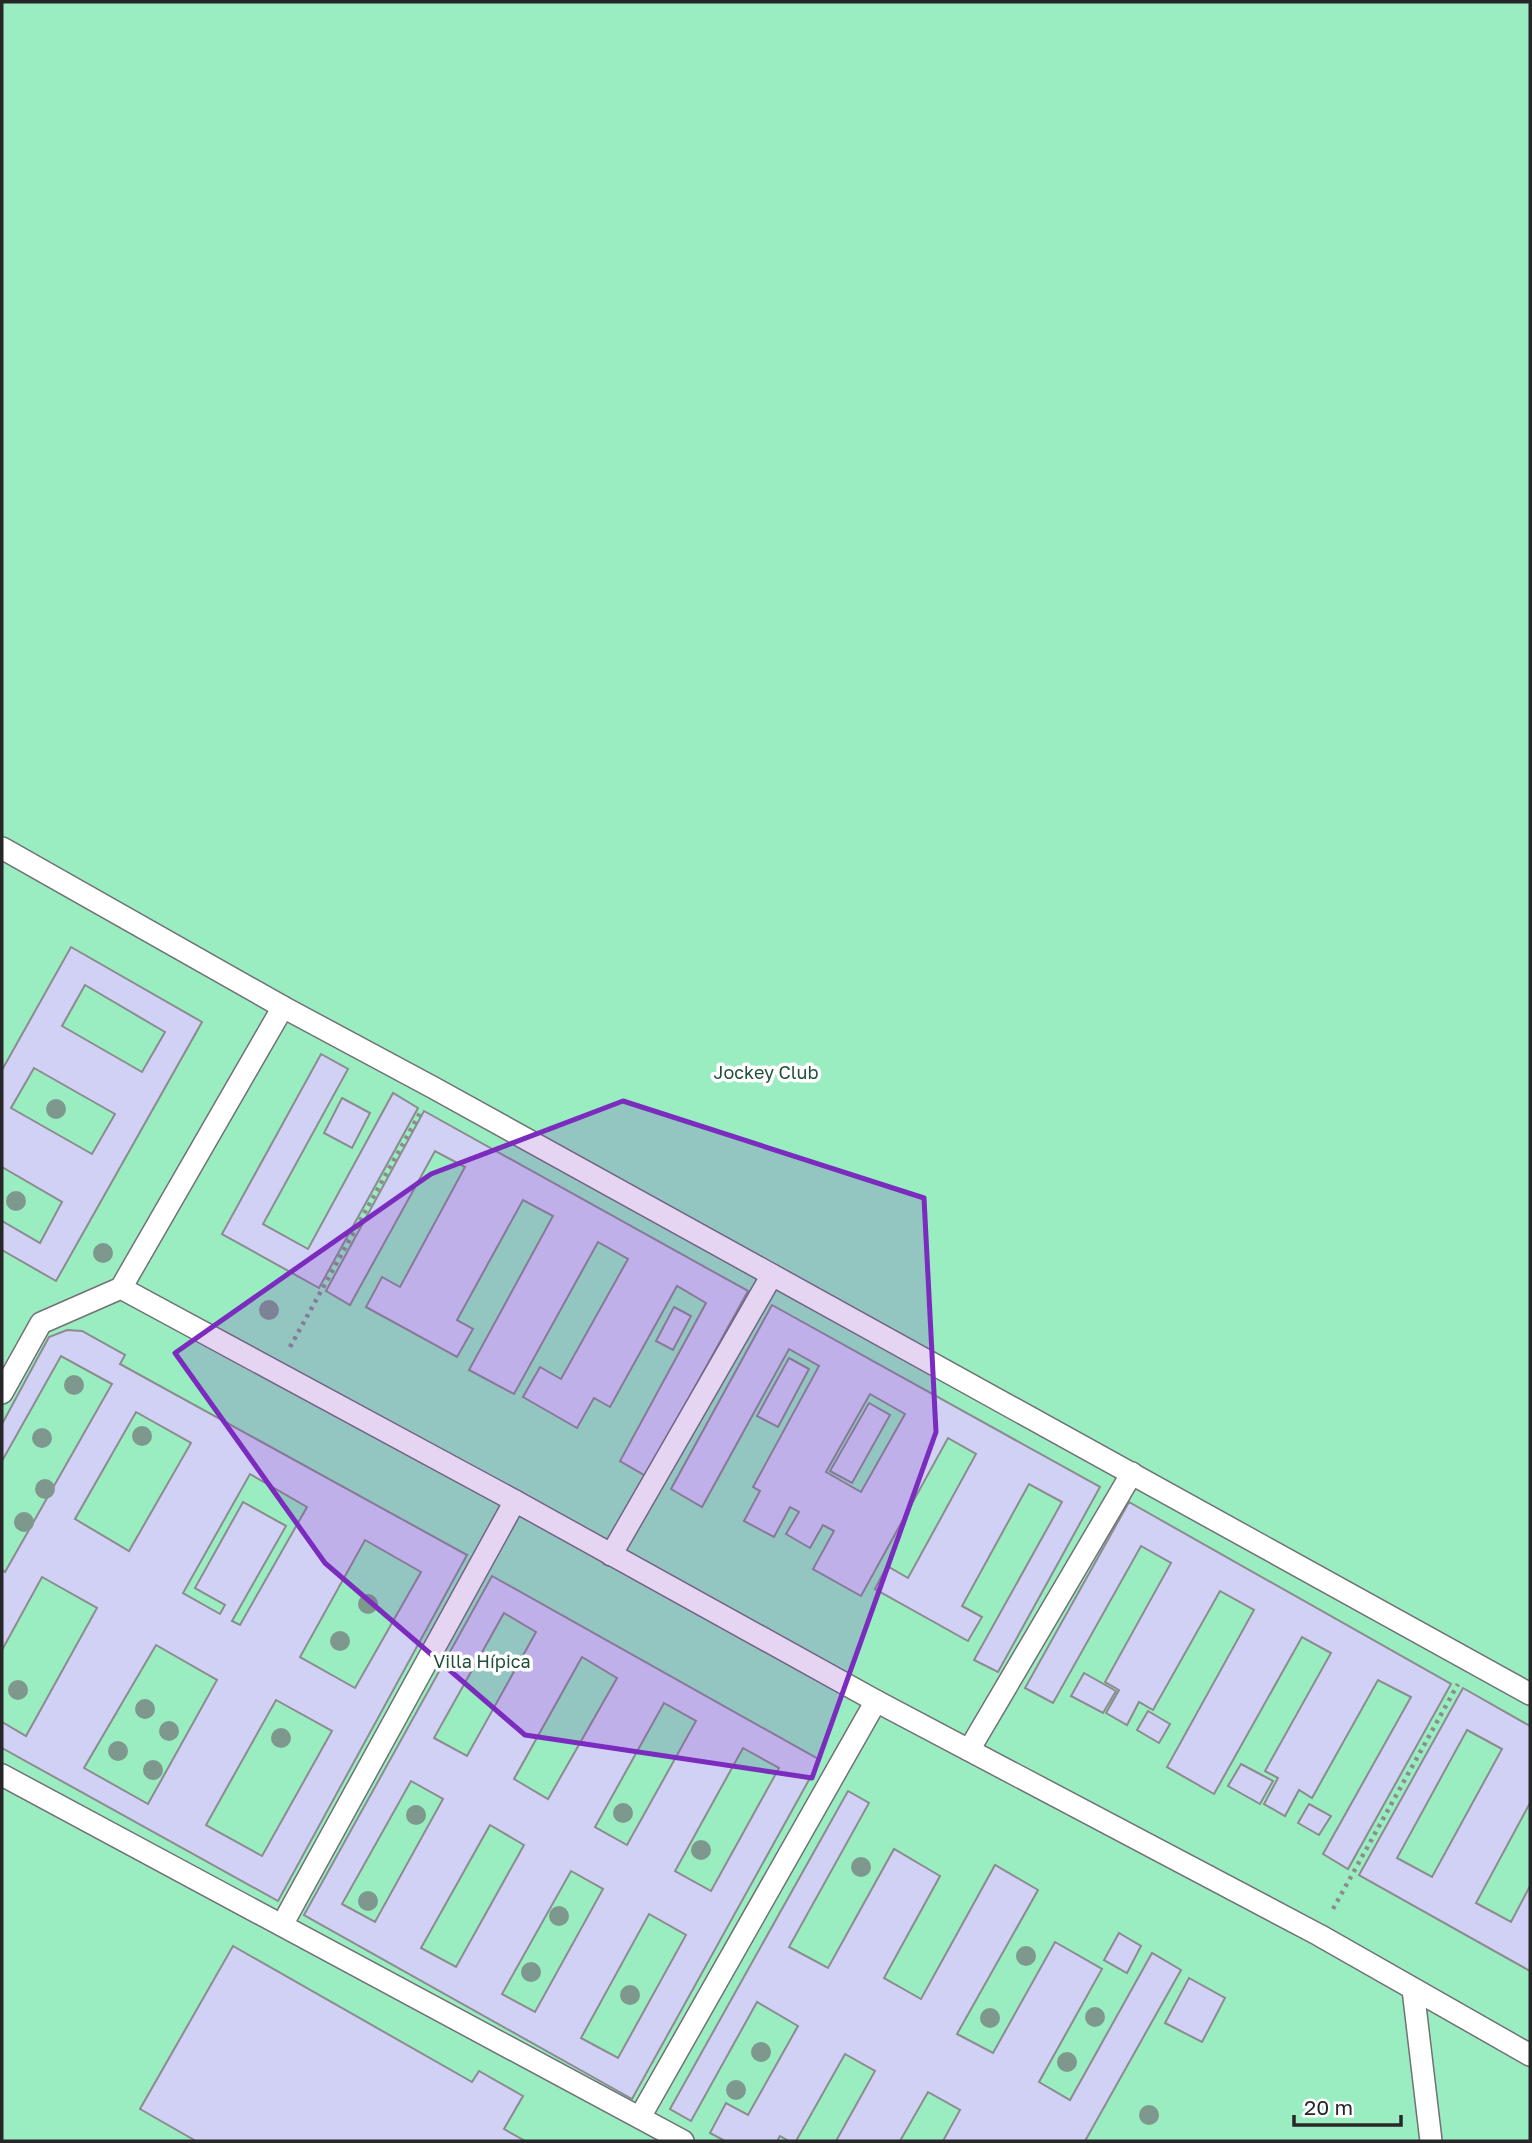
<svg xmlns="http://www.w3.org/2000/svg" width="1532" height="2143" font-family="'Golos Text',sans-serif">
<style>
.green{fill:#99edc1}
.building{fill:#d1d1f6;stroke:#8b8b90;stroke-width:2;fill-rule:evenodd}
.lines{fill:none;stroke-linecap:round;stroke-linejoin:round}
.service-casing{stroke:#717176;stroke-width:24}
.path{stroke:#8d8d91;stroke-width:4.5;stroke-dasharray:3.5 5;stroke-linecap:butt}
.service{stroke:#fff;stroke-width:21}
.tree{fill:#7f988e}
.marked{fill:#7b2cbf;fill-opacity:0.2;stroke:#7b2cbf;stroke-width:5;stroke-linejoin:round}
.labels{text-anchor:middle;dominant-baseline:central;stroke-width:7;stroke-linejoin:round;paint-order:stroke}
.park-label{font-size:18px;fill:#214f39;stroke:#fff}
</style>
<rect width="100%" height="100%" fill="#f1f1f7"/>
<rect class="green" x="2" y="2" width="1528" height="2139"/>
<g class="building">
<path d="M 71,947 L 202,1022 L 56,1281 L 2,1250 L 2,1221 L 40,1243 L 62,1202 L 2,1167 L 2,1070 ZM 85,985 L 165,1032 L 142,1072 L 62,1026 ZM 34,1068 L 115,1114 L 92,1154 L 11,1108 Z"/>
<path d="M 321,1054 L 348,1069 L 263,1224 L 308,1249 L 393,1093 L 418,1108 L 319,1288 L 222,1234 Z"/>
<path d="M 342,1098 L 370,1113 L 352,1148 L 324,1133 Z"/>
<path d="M 424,1111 L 748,1291 L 646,1476 L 620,1461 L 706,1303 L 677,1286 L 610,1407 L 594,1398 L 577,1428 L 523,1397 L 540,1367 L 561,1379 L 628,1259 L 598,1242 L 514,1394 L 469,1370 L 553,1216 L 523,1200 L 457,1320 L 473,1329 L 457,1357 L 366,1307 L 382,1277 L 400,1287 L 465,1167 L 435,1151 L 350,1305 L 326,1291 Z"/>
<path d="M 772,1305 L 1100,1487 L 998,1672 L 974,1660 L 1062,1502 L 1029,1484 L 962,1606 L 982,1617 L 968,1641 L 875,1589 L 887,1566 L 908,1578 L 976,1454 L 948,1438 L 861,1596 L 813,1569 L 834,1531 L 823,1525 L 810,1548 L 786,1534 L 799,1512 L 790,1507 L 774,1537 L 744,1521 L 760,1491 L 753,1487 L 819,1366 L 789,1349 L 702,1507 L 671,1489 ZM 870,1394 L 905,1414 L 861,1492 L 826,1472 Z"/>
<path d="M 674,1307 L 691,1316 L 673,1350 L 656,1341 Z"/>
<path d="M 67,1330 L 82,1331 L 125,1355 L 120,1364 L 467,1555 L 278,1901 L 2,1748 L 2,1722 L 26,1736 L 97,1608 L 42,1577 L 2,1650 L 2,1570 L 5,1572 L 112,1384 L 61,1356 L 2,1461 L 2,1424 L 49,1337 ZM 136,1412 L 191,1443 L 129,1551 L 75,1519 ZM 250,1474 L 307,1507 L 240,1625 L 232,1621 L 286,1526 L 243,1502 L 195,1588 L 225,1605 L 220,1614 L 183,1593 ZM 365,1540 L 421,1572 L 355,1688 L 300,1657 ZM 156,1645 L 217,1680 L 148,1804 L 84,1768 ZM 276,1700 L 332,1731 L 262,1856 L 206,1825 Z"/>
<path d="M 789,1358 L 809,1369 L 778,1427 L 757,1416 Z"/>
<path d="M 869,1403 L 890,1415 L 852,1483 L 830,1471 Z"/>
<path d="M 1129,1502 L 1451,1684 L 1348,1869 L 1323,1854 L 1411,1697 L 1378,1680 L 1312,1798 L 1299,1790 L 1285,1816 L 1264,1804 L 1278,1778 L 1265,1771 L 1331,1653 L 1302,1637 L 1214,1794 L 1167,1767 L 1254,1610 L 1220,1591 L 1153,1710 L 1139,1702 L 1127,1725 L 1106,1713 L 1119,1690 L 1105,1682 L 1171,1563 L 1141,1546 L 1053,1703 L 1025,1688 Z"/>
<path d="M 492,1576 L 820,1760 L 632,2099 L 304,1915 ZM 504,1613 L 536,1632 L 467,1756 L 434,1738 ZM 582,1657 L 617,1678 L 548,1799 L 514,1779 ZM 664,1703 L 696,1721 L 627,1845 L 595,1827 ZM 743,1748 L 779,1768 L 711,1891 L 675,1871 ZM 411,1781 L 443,1799 L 375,1922 L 342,1904 ZM 490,1825 L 524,1845 L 456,1967 L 421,1948 ZM 571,1871 L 603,1889 L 535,2012 L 502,1994 ZM 649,1914 L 686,1935 L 618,2058 L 581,2038 Z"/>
<path d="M 1084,1673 L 1116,1691 L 1103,1713 L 1071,1696 Z"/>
<path d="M 1463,1688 L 1530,1726 L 1530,1803 L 1476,1903 L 1511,1922 L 1530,1886 L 1530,1971 L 1359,1875 ZM 1467,1730 L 1502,1749 L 1432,1877 L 1397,1858 Z"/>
<path d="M 1148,1711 L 1170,1724 L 1159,1743 L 1137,1730 Z"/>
<path d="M 1241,1764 L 1273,1781 L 1260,1804 L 1228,1786 Z"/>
<path d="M 848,1791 L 869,1803 L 789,1947 L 828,1968 L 894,1849 L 940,1876 L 884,1978 L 921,1999 L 995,1865 L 1038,1890 L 957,2034 L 993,2053 L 1055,1942 L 1102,1969 L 1039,2082 L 1070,2100 L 1152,1953 L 1181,1970 L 1085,2141 L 943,2141 L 960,2110 L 928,2092 L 900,2141 L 836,2141 L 875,2071 L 845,2054 L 796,2141 L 789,2141 L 780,2136 L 777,2141 L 725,2141 L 710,2133 L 726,2103 L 748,2115 L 798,2026 L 757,2002 L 691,2121 L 670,2109 Z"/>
<path d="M 1309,1804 L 1331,1816 L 1319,1835 L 1298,1823 Z"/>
<path d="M 1119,1933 L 1141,1946 L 1127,1973 L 1104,1960 Z"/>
<path d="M 233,1946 L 472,2082 L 479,2071 L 523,2096 L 504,2129 L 525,2141 L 196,2141 L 140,2109 Z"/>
<path d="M 1189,1978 L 1225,1998 L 1202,2042 L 1165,2023 Z"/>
</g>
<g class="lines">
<defs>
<g id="service">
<path d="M 2,848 L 283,1007 L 434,1088 L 1530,1694"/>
<path d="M 121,1288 L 515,1501 L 876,1701 L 1319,1935 L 1530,2055"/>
<path d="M 2,1393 L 41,1323 L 121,1288 L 283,1007"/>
<path d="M 611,1555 L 772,1275"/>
<path d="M 969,1750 L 1132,1473"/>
<path d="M 2,1775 L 683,2141"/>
<path d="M 282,1925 L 515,1501"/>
<path d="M 1413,1989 L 1431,2141"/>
<path d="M 640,2117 L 876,1701"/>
</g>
</defs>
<use href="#service" class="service-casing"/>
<g class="path">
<path d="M 290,1347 L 420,1113"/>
<path d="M 1333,1909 L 1458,1684"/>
</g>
<use href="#service" class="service"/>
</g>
<g class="tree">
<circle cx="56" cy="1109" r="10"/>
<circle cx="16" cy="1201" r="10"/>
<circle cx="103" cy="1253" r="10"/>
<circle cx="269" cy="1310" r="10"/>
<circle cx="74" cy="1385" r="10"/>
<circle cx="142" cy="1436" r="10"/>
<circle cx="42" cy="1438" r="10"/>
<circle cx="45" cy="1489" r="10"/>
<circle cx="24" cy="1522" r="10"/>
<circle cx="368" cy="1604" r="10"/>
<circle cx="340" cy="1641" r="10"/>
<circle cx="18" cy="1690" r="10"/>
<circle cx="145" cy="1709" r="10"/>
<circle cx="169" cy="1731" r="10"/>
<circle cx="281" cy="1738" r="10"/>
<circle cx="118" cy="1751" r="10"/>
<circle cx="153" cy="1770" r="10"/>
<circle cx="623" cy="1813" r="10"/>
<circle cx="416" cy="1815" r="10"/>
<circle cx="701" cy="1850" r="10"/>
<circle cx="861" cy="1867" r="10"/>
<circle cx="368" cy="1901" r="10"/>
<circle cx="559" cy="1916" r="10"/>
<circle cx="1026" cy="1956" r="10"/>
<circle cx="531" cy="1972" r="10"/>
<circle cx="630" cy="1995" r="10"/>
<circle cx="1095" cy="2017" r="10"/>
<circle cx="990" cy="2018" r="10"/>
<circle cx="761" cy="2052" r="10"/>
<circle cx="1067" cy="2062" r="10"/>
<circle cx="736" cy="2090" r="10"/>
<circle cx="1149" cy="2115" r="10"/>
</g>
<path class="marked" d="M 623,1101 L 924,1198 L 936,1432 L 812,1778 L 525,1735 L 325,1563 L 175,1353 L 431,1174 Z"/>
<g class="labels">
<g class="park-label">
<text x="766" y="1072">Jockey Club</text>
<text x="482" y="1661">Villa Hípica</text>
</g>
</g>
<rect width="1532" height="2143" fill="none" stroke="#272729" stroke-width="7"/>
<path d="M1294 2115v10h107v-10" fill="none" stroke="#272729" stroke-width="3.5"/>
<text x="1304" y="2115" font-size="21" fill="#272729" stroke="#ffffff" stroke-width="5" paint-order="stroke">20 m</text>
</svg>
